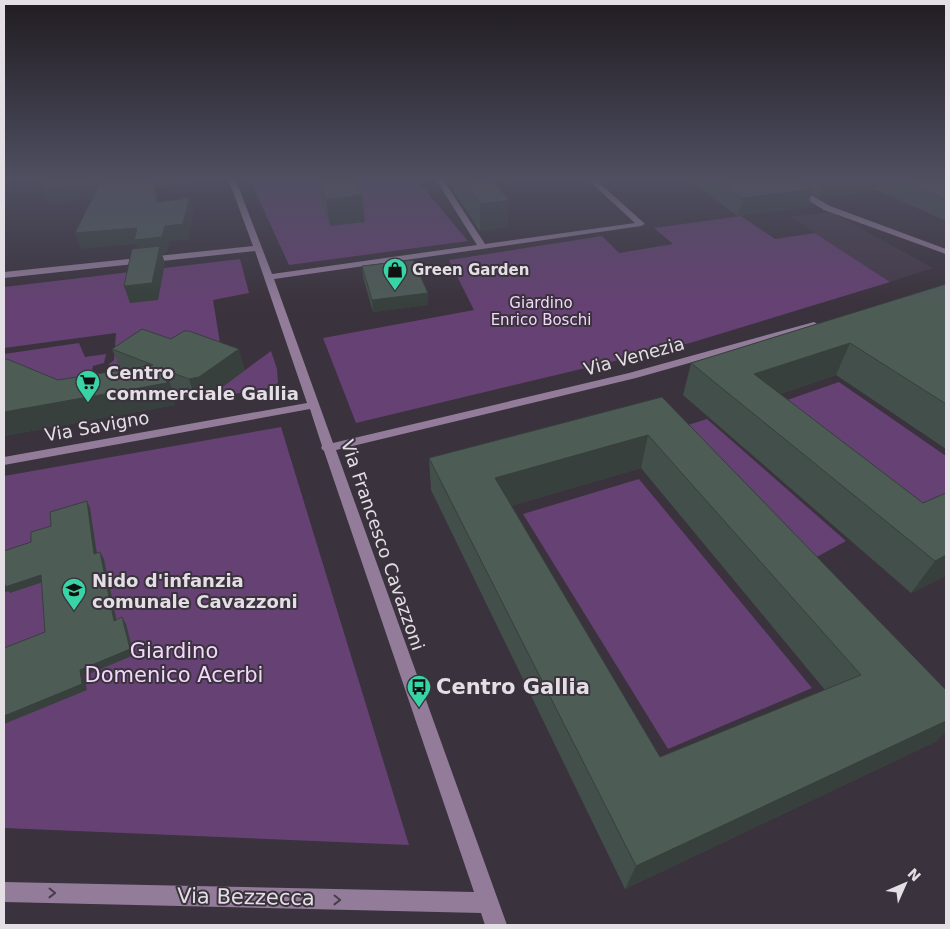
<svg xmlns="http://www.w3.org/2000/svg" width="950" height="929" font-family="'DejaVu Sans',sans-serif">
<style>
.built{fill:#453a49}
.green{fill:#664173}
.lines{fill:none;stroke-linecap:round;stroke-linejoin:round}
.minor{fill:#927c9a;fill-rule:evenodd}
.wall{fill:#434f4a;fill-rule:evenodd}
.shaded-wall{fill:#37403c}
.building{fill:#4e5c56;stroke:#37403c;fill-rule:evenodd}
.oneway{stroke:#473d4a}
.labels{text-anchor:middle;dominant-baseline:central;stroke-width:4;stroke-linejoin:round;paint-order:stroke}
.far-poi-label{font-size:15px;font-weight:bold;fill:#e3dfe5;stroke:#3a323c;text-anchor:start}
.far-park-label{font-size:15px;fill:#f3d7fd;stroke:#3a323c}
.street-label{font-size:18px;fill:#e3dfe5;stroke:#3a323c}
.poi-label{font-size:18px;font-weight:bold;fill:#e3dfe5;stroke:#3a323c;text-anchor:start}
.near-park-label{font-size:21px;fill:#f3d7fd;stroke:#3a323c}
.near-poi-label{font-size:21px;font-weight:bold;fill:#e3dfe5;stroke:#3a323c;text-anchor:start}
.near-street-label{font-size:21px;fill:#e3dfe5;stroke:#3a323c}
</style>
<rect width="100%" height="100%" fill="#3a323c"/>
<path class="built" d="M 831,212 L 933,268 L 890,282 L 791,217 Z"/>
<g class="green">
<path d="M 249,178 L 415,178 L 468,241 L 289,265 Z"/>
<path d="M 741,216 L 775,239 L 815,233 L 890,282 L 690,343 L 356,423 L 323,338 L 474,310 L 449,260 L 602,236 L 619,253 L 673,244 L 654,228 Z"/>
<path d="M 240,259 L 249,293 L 213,300 L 220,343 L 120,363 L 118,380 L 104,390 L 109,364 L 114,360 L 116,333 L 4,348 L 4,287 Z"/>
<path d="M 79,343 L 85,357 L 106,354 L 104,363 L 93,366 L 84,415 L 4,382 L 4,354 Z"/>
<path d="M 271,351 L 277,369 L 278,383 L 268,388 L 206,399 Z"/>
<path d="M 839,382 L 946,456 L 946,496 L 905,515 L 767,407 Z"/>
<path d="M 707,419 L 846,541 L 802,565 L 672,430 Z"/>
<path d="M 281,427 L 409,845 L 4,828 L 4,476 Z"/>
<path d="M 639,479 L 812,688 L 668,749 L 523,514 Z"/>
</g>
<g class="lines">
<g class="minor">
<path d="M 228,178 L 235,178 L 272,274 L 477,245 L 435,178 L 442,178 L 485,244 L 635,223 L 586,178 L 594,178 L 645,224 L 641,226 L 274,279 L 333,443 L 629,373 L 814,322 L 819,325 L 817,327 L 636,378 L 336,450 L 507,925 L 485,925 L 481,913 L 4,902 L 4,882 L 474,892 L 324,451 L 321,448 L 322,446 L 310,409 L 4,465 L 4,457 L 307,403 L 255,251 L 4,278 L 4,272 L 253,246 Z"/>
<path d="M 773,178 L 782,178 L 830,206 L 946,249 L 946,254 L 824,210 Z"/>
</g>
</g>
<g class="wall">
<path d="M 317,178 L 354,178 L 362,195 L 365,222 L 330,226 L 320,199 Z"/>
<path d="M 445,178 L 490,178 L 508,227 L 480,231 Z"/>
<path d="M 685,178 L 946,178 L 946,221 L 877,190 L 819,198 L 812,193 L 807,207 L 738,216 Z"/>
<path d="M 362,266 L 428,293 L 428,305 L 373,312 L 363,277 Z"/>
<path d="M 946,284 L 946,449 L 836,375 L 780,394 L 923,503 L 946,493 L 946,576 L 911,593 L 683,395 L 691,363 Z"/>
<path d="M 112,349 L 245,370 L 206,399 L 196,401 L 173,391 L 175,405 L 4,436 L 4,359 L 58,380 L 121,370 Z"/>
<path d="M 662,397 L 937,741 L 625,889 L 431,490 L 429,458 ZM 641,468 L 825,690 L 660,757 L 511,506 Z"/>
</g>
<g class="shaded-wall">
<path d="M 153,178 L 187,178 L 188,181 L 157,188 L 162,217 L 157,202 Z"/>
<path d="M 838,178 L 882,178 L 877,190 L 819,198 L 825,180 Z"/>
<path d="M 810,182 L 807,190 L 813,189 L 807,207 L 738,216 L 743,198 L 803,183 Z"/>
<path d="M 100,183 L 105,198 L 48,203 L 42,188 Z"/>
<path d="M 362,195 L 365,222 L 330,226 L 326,200 Z"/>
<path d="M 189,198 L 194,213 L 188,240 L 170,241 L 167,253 L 162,254 L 165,263 L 158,300 L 130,303 L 124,286 L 140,256 L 136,244 L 81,249 L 75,233 L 165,226 Z"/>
<path d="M 509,200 L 508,227 L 480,231 L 480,204 Z"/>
<path d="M 428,293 L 428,305 L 373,312 L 372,300 Z"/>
<path d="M 850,343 L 836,375 L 743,406 L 754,374 Z"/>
<path d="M 239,349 L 245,370 L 206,399 L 196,401 L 189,379 Z"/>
<path d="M 165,370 L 173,391 L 175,405 L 4,436 L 4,412 Z"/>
<path d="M 648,435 L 641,468 L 494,511 L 495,478 Z"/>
<path d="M 87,501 L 90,508 L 98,561 L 94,554 Z"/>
<path d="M 100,552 L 104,559 L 118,627 L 114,621 Z"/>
<path d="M 946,555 L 946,576 L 911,593 L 935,561 Z"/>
<path d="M 41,575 L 46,581 L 10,593 L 8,591 L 4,593 L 4,584 Z"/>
<path d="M 122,617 L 126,624 L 134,655 L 84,676 L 87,690 L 4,724 L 4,716 L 80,670 Z"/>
<path d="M 946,721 L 946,732 L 937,741 L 625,889 L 636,866 Z"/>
</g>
<g class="building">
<path d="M 48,178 L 153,178 L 157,202 L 189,198 L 183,224 L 165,226 L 162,237 L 134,240 L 137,228 L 75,233 L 100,183 L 42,188 Z"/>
<path d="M 318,178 L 354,178 L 362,195 L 326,200 Z"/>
<path d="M 462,178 L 490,178 L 509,200 L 480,204 Z"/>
<path d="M 713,178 L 804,178 L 810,182 L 803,183 L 813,189 L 743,198 Z"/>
<path d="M 822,178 L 838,178 L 825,180 Z"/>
<path d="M 898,178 L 946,178 L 946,199 Z"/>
<path d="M 160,246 L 152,283 L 124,286 L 132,249 Z"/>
<path d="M 413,260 L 428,293 L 372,300 L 362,266 Z"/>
<path d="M 946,284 L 946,404 L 850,343 L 754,374 L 923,503 L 946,493 L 946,555 L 935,561 L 691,363 Z"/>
<path d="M 142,329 L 171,339 L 184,331 L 189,331 L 239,349 L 199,377 L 189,379 L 165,370 L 167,383 L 4,412 L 4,359 L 7,359 L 58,380 L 153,365 L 112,349 Z"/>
<path d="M 662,397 L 946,690 L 946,721 L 636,866 L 429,458 ZM 648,435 L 861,675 L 660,757 L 495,478 Z"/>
<path d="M 87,501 L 94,554 L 100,552 L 114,621 L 122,617 L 130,649 L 80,670 L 82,684 L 4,716 L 4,648 L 45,632 L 41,575 L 5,587 L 5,584 L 4,584 L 4,551 L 31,542 L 31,532 L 51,526 L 50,512 Z"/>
</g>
<defs><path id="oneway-chevron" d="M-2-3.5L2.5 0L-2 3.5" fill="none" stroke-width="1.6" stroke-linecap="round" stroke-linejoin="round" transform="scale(1.25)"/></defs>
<g class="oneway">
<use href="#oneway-chevron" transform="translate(52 893) rotate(1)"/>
<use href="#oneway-chevron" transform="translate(337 900) rotate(1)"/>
</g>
<linearGradient id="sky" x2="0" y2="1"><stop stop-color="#201c21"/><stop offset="0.58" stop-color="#4f4f61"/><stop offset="1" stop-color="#4f4f61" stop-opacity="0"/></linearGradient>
<rect width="950" height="308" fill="url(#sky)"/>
<defs>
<symbol id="shop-pin" viewBox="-11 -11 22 30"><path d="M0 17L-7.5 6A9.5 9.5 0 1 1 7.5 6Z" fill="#39d4a5" stroke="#3a323c"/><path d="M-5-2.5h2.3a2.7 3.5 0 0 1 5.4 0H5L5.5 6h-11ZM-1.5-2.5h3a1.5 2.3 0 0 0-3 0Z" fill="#111"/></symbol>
<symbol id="supermarket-pin" viewBox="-11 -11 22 30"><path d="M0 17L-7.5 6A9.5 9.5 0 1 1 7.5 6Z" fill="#39d4a5" stroke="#3a323c"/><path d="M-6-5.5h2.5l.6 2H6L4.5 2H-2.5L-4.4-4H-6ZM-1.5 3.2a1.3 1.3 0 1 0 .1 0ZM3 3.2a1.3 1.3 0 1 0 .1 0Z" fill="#111"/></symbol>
<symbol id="school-pin" viewBox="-11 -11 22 30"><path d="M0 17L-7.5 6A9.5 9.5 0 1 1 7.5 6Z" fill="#39d4a5" stroke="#3a323c"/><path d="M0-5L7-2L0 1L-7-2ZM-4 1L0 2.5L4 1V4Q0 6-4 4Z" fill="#111"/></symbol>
<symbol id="bus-pin" viewBox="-11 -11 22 30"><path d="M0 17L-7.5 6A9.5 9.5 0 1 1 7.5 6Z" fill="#39d4a5" stroke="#3a323c"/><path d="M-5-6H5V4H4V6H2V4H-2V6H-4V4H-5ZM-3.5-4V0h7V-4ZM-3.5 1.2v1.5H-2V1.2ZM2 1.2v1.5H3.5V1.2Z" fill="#111"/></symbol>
</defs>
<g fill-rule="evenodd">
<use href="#shop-pin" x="381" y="256" width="28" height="38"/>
<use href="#supermarket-pin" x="74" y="368" width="28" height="38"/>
<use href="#school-pin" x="60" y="576" width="28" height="38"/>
<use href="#bus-pin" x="405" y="673" width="28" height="38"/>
</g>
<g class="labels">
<g class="far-poi-label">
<text x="412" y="270">Green Garden</text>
</g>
<g class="far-park-label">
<text x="541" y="303">Giardino<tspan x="541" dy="17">Enrico Boschi</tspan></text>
</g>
<g class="street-label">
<text transform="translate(634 356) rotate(-15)">Via Venezia</text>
<text transform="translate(97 426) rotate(-10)">Via Savigno</text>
<text transform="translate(383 545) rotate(71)">Via Francesco Cavazzoni</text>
</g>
<g class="poi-label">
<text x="106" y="372">Centro<tspan x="106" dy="21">commerciale Gallia</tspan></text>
<text x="92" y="580">Nido d'infanzia<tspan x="92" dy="21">comunale Cavazzoni</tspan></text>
</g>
<g class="near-park-label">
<text x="174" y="651">Giardino<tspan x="174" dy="24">Domenico Acerbi</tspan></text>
</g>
<g class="near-poi-label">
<text x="436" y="687">Centro Gallia</text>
</g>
<g class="near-street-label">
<text transform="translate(246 897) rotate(1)">Via Bezzecca</text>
</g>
</g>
<rect width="950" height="929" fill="none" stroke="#e3dfe5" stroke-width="10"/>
<g transform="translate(905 884) rotate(45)" stroke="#3a323c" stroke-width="4" paint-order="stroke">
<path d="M0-4L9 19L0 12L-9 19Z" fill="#e3dfe5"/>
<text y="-8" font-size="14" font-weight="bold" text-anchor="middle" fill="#e3dfe5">N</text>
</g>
</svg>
